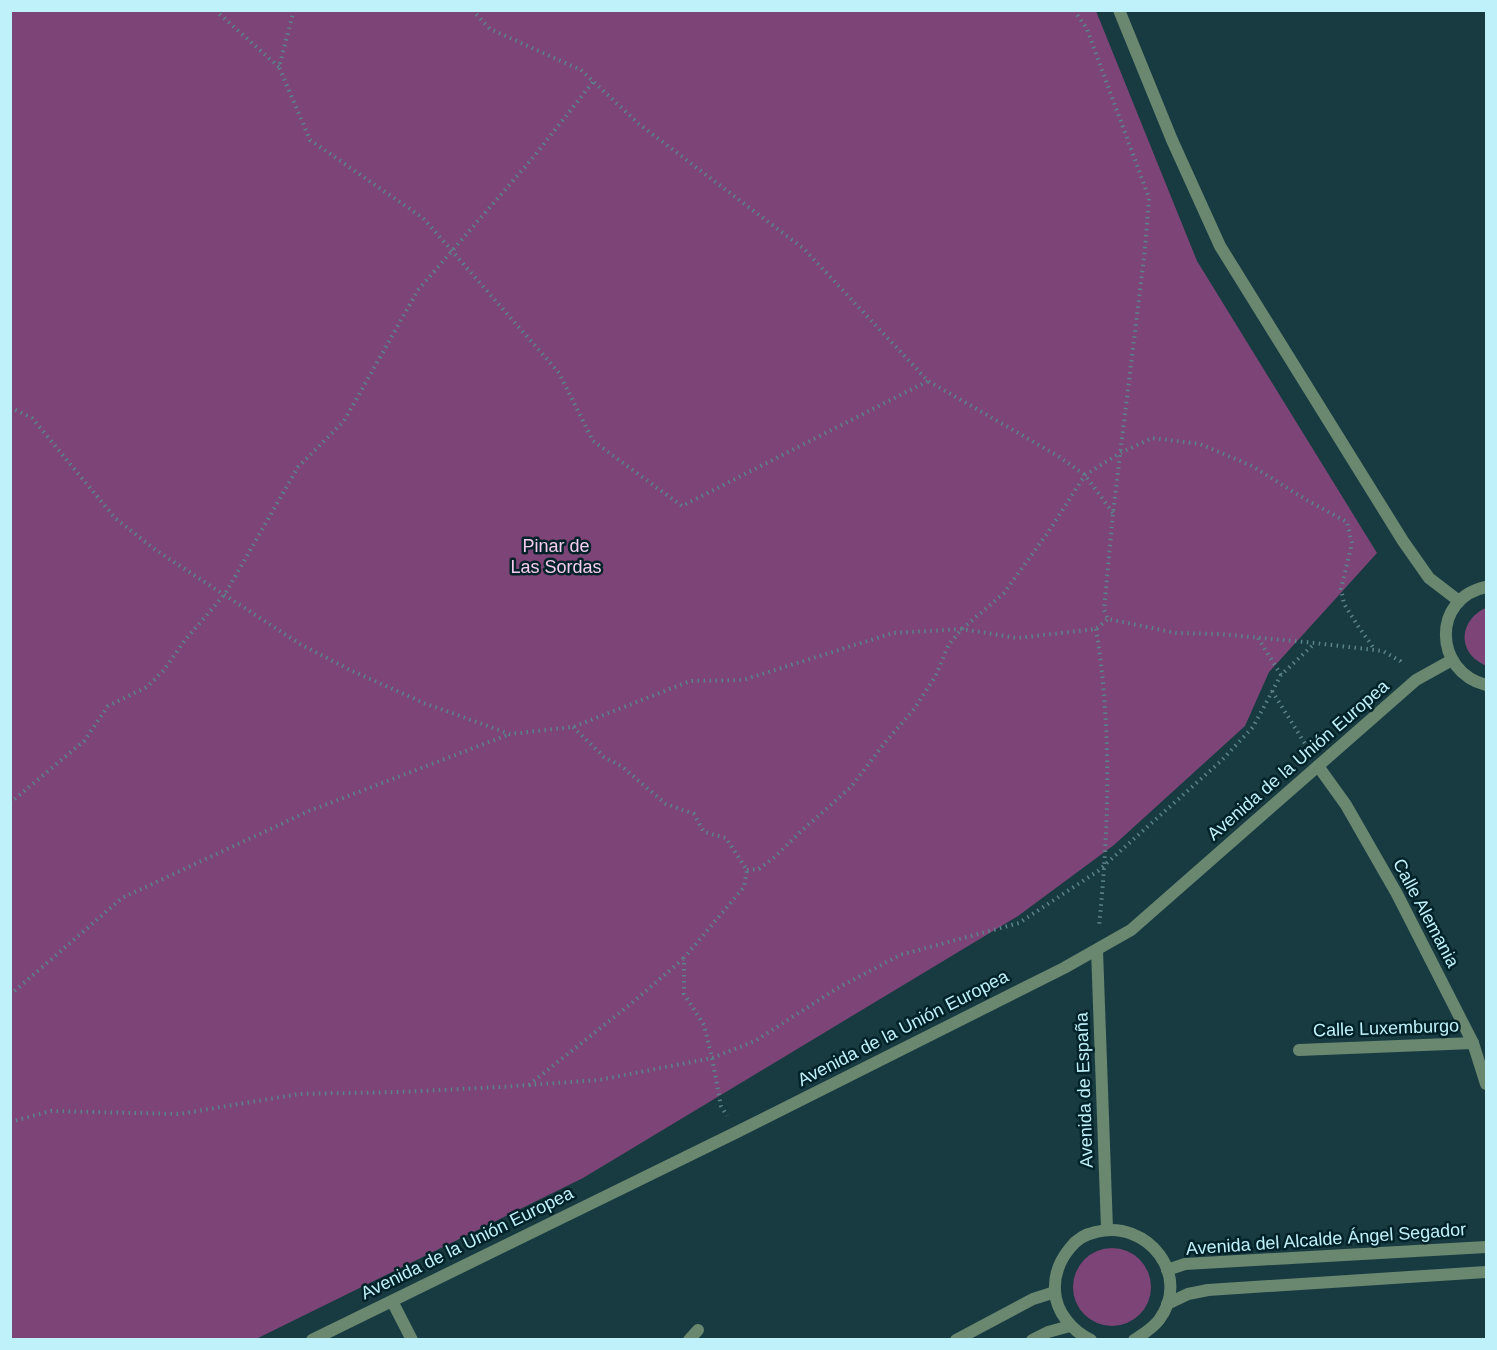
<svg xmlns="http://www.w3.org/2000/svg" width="1497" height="1350" font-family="Arial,sans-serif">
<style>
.green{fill:#7d4577}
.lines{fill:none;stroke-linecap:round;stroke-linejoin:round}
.path{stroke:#5a838b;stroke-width:4;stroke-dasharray:1.5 4.5;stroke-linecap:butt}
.minor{stroke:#6a8770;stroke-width:12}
.tertiary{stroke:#6a8770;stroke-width:12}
.labels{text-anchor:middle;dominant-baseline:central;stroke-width:5;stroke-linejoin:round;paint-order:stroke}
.park-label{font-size:18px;fill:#f5ccef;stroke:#002228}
.street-label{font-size:18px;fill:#bff1fb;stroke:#002228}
</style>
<rect width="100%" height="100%" fill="#173b41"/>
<g class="green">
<path d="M 10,11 L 1096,11 L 1197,261 L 1377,553 L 1269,672 L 1245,726 L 1114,845 L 1018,916 L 583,1178 L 256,1339 L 11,1339 Z"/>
<path d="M 1486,608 L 1486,666 C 1481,663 1475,660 1471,655 C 1457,637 1468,615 1486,608 Z"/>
<circle cx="1112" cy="1287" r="39"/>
</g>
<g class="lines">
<g class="path">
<path d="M 215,10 L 279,67"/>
<path d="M 294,10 L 279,67 L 310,140 L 423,218 L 559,373 L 593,441 L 682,506 L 928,381"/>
<path d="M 472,10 L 490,29 L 581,70 L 639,124 L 804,249 L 928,381 L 1058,456 L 1085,475 L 1113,513"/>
<path d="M 1074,10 L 1087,29 L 1149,198 L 1145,249 L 1113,513 L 1104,610 L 1108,619 L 1176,633 L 1220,634 L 1315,643 L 1383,651 L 1400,661 L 1403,665"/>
<path d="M 10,407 L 32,418 L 115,518 L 157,551 L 300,644 L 350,670 L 424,703 L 510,734 L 573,727 L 690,681 L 743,680 L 893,633 L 962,629 L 1017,638 L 1096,629 L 1108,619"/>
<path d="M 1096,629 C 1112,725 1109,829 1099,926"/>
<path d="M 1258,638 L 1281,675"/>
<path d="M 1272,691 L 1309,750"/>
<path d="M 573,727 L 604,757 L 621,766 L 666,804 L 694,814 L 704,832 L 726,838 L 747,870 L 744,887 L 684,958 L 684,994 L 704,1025 L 712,1058 L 721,1106 L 727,1116"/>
<path d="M 10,803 L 84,741 L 108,706 L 147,687 L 164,670 L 185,640 L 225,594 L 298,467 L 344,421 L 418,290 L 531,160 L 593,82"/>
<path d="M 747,870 L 759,869 L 776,856 L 798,834 L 851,787 L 883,745 L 914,709 L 935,677 L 949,644 L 962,629 L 1004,593 L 1049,531 L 1085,475 L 1120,453 L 1152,438 L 1200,444 L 1252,466 L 1305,499 L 1347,522 L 1352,543 L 1341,589 L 1344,604 L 1358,626 L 1375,650"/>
<path d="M 10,995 L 122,898 L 309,811 L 510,734"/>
<path d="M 529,1085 L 633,1002 L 683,959"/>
<path d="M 10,1122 L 51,1111 L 179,1114 L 299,1094 L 400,1092 L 500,1087 L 599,1080 L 712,1058 L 755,1041 L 836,989 L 900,955 L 1019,923 L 1098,871 L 1221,761 L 1253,727 L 1281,675 L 1315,643"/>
</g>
<g class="minor">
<path d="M 1318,766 L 1346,805 L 1397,894 L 1473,1043 L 1486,1084"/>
<path d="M 1299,1050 L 1473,1043"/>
<path d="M 392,1301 L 412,1340"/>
<path d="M 689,1340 L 698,1330"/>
</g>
<g class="tertiary">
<path d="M 1119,10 L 1172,140 L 1220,246 L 1403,541 L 1429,578 L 1459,601"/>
<path d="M 1486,587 C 1432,598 1433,671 1486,685"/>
<path d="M 1097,950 L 1107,1229"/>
<path d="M 1167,1270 L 1185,1264 L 1486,1247"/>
<path d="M 1167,1304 L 1188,1294 L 1208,1290 L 1486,1272"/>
<path d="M 312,1340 L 737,1132 L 1064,968 L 1131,930 L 1416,680 L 1452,660"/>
<path d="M 956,1340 L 1033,1299 L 1055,1292"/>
<path d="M 1032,1340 L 1048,1332 L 1070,1326"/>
<path d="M 1091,1340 C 1072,1331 1056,1312 1055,1291 C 1054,1275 1060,1260 1070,1248 C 1076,1240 1086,1234 1096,1232 C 1148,1219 1192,1276 1159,1320 C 1152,1329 1143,1334 1134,1340"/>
</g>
</g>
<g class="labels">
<g class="park-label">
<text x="556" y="546">Pinar de<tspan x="556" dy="21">Las Sordas</tspan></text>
</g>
<g class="street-label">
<text transform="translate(1298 760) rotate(-41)">Avenida de la Unión Europea</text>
<text transform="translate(1426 913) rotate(62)">Calle Alemania</text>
<text transform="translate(903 1028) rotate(-27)">Avenida de la Unión Europea</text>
<text transform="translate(1386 1028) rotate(-2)">Calle Luxemburgo</text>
<text transform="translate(1084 1090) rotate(-92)">Avenida de España</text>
<text transform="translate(1326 1239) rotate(-4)">Avenida del Alcalde Ángel Segador</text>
<text transform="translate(467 1243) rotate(-26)">Avenida de la Unión Europea</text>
</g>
</g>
<rect width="1497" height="1350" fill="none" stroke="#bff1fb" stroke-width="24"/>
</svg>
